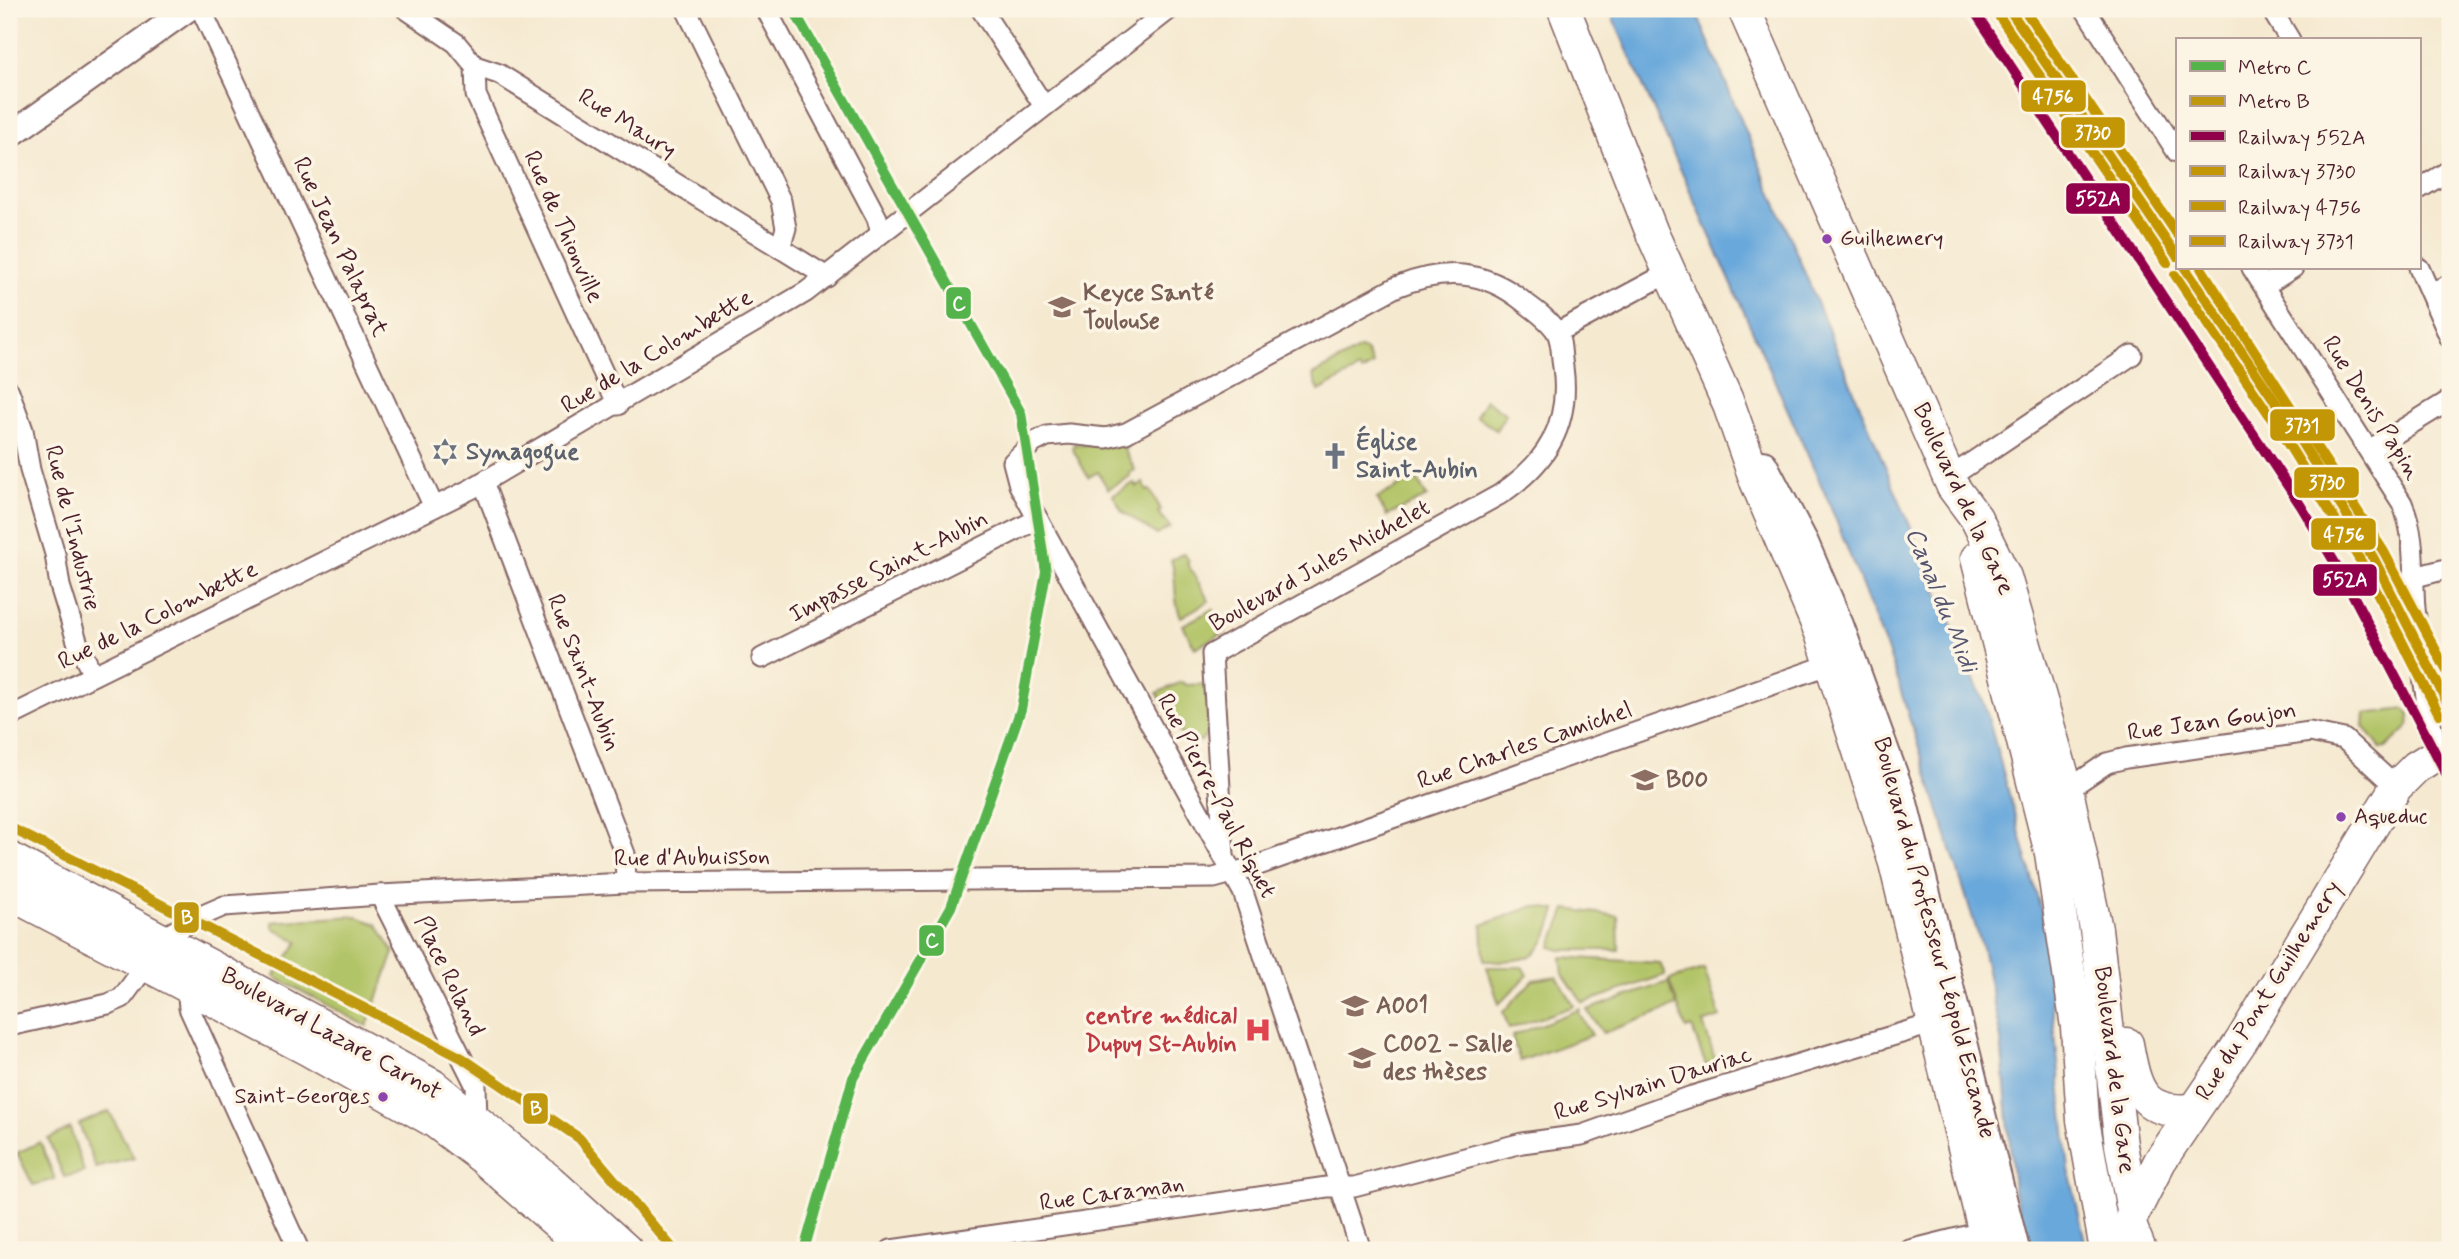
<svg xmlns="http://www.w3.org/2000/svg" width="2459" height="1259" font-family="Mynerve,sans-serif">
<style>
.green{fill:#b2c467;stroke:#7e7249;stroke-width:2}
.water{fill:#69a8db;stroke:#5a6483;stroke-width:2}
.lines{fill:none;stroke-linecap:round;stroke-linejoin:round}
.minor-casing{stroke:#866665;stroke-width:23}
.tertiary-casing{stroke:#866665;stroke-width:28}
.secondary-casing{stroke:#866665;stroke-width:32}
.primary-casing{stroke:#866665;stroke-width:35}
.minor{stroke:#fff;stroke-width:19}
.tertiary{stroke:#fff;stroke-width:24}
.secondary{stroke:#fff;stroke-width:28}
.primary{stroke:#fff;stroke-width:32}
.rail-1-casing{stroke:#fcf5e5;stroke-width:16}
.rail-2-casing{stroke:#fcf5e5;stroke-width:16}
.rail-3-casing{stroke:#fcf5e5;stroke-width:16}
.rail-4-casing{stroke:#fcf5e5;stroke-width:16}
.rail-1{stroke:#92004c;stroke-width:10}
.rail-2{stroke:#c39606;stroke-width:10}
.rail-3{stroke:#c39606;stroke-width:10}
.rail-4{stroke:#c39606;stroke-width:10}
.metro-1-casing{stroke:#fcf5e5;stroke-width:16}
.metro-2-casing{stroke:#fcf5e5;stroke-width:16}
.metro-1{stroke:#54b34b;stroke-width:10}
.metro-2{stroke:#c0980f;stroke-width:10}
.bus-dot{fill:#8e44ad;stroke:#fcf5e5;stroke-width:2.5}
.labels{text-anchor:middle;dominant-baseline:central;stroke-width:7;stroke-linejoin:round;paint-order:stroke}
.bus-label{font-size:22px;fill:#4a1f2b;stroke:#fcf5e5;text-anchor:start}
.street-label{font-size:24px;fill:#4a1f2b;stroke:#fcf5e5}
.education-label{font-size:24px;font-weight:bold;fill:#785e54;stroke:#fcf5e5;text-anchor:start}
.worship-label{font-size:24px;font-weight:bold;fill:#5b616d;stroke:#fcf5e5;text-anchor:start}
.health-label{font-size:24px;font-weight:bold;fill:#be3a42;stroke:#fcf5e5;text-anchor:end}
.water-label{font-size:26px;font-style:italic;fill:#565671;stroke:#fcf5e5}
.line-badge{stroke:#fcf5e5;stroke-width:2.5}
.badge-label{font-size:19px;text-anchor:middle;font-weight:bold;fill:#fff}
</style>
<rect width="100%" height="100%" fill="#fcf5e5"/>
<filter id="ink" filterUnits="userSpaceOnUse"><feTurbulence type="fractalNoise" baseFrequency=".0143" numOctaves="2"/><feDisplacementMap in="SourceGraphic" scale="14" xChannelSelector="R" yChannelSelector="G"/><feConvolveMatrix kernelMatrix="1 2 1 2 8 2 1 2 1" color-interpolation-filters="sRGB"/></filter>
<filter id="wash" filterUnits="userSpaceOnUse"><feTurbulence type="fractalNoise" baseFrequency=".00686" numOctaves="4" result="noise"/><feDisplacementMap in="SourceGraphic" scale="28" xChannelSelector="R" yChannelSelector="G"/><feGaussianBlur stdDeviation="1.57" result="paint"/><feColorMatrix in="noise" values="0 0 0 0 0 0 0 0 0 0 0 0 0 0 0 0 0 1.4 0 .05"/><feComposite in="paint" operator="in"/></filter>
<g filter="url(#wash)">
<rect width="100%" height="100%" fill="#f5e9d0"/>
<g class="green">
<path d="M 1360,349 L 1366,351 L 1373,365 L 1362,372 L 1359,369 L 1319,391 L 1313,375 Z"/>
<path d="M 1486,400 L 1506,414 L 1496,430 L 1476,416 Z"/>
<path d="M 1125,443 L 1127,447 L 1124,449 L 1135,470 L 1129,473 L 1130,477 L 1108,489 L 1098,472 L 1088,477 L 1072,448 L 1074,444 L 1102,446 Z"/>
<path d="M 1416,477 L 1427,497 L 1387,516 L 1377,498 Z"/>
<path d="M 1134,483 L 1136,487 L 1143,483 L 1147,491 L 1150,490 L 1161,510 L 1158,512 L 1170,527 L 1157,535 L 1122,511 L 1113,495 Z"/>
<path d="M 1184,553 L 1189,561 L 1187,563 L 1209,601 L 1181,617 C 1172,599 1178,579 1171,560 Z"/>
<path d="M 1213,609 L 1225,632 L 1195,648 L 1183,625 Z"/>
<path d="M 1181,682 L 1187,685 L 1205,684 L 1209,731 L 1201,741 L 1189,741 L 1183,737 L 1157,693 Z"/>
<path d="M 2405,709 L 2409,714 L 2408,727 L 2386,748 L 2381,749 L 2364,726 L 2365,714 Z"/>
<path d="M 1534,906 L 1556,910 C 1541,959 1535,961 1484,961 L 1482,925 Z"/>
<path d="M 1566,909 L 1618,916 L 1619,950 L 1560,950 L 1551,947 Z"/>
<path d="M 354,916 L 377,924 L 394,953 L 367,1026 L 274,977 L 298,942 L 274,928 L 272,922 Z"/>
<path d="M 1561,957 L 1660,963 L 1665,975 L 1583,1003 L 1563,974 Z"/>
<path d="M 1487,967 L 1522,967 L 1528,975 L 1499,1004 Z"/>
<path d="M 1704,969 L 1720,1017 L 1703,1023 L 1716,1062 L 1706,1066 L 1692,1027 L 1686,1029 L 1669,980 Z"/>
<path d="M 1557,976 L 1574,1006 L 1509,1029 L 1503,1012 L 1533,980 Z"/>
<path d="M 1668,982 L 1677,1006 L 1603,1033 L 1587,1010 Z"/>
<path d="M 1580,1009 L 1579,1014 L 1592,1035 L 1520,1061 L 1512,1036 Z"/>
<path d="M 109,1111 L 134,1158 L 96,1168 L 79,1124 Z"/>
<path d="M 70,1128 L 84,1172 L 64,1177 L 48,1139 Z"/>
<path d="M 40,1142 L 55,1179 L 33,1185 L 17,1153 Z"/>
</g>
<path class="water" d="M 1609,9 L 1695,9 L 1985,706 L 2043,918 L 2069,1170 L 2087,1250 L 2029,1250 L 2014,1191 L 2001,1039 L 1982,947 L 1890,657 L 1830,505 Z"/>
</g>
<g filter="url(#ink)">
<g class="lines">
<defs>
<g id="minor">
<path d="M 201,9 L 434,507"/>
<path d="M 406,9 L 456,43 L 475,66 L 499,74 L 827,277"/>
<path d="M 686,9 L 781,201 L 786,228 L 780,248"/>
<path d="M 766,9 L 877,218 L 881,233"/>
<path d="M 981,9 L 1044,106"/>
<path d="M 2085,9 L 2177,152"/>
<path d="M 2271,9 L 2290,40"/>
<path d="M 475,66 L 476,95 L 618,405"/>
<path d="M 2419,189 L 2450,170"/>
<path d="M 2252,268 L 2402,503 C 2417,538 2412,572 2415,608 C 2420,657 2425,705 2438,752"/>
<path d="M 2419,268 L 2450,338"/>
<path d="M 2264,286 L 2293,268"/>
<path d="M 2430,292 L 2450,285"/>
<path d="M 1558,332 L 1670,272"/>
<path d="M 9,391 L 23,430 L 30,470 L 55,554 L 60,586 L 78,644 L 93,675"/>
<path d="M 2369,450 L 2450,400"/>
<path d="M 1950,477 L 2132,355"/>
<path d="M 483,482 L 625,854 L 626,883"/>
<path d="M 2415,577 L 2450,568"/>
<path d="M 762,658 L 1038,519"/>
<path d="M 9,717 L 471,489 L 806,292 L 1170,9"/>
<path d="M 2067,790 L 2107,763 L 2126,758 L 2310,732 L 2344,739 L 2396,787"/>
<path d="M 1224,855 L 1212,654 L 1499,495 C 1546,464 1571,425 1563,367 C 1561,356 1562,340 1556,331 C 1548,319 1535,310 1524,302 C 1484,269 1443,268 1396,287 L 1126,433 L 1106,438 L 1069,434 L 1047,436 L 1033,443 L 1013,462 L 1019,485 L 1243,892 L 1361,1250"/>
<path d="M 380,895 L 476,1086 L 477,1120"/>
<path d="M 159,940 L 201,916 L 224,906 L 380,895 L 626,883 L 1214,878 L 1250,868 L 1831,664"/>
<path d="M 196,980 L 188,997 L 189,1008 L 299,1250"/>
<path d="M 9,1026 L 108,1004 L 122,998 L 147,964"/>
<path d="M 891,1250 L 1327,1187 L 1354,1187 L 1522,1143 L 1582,1135 L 1692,1096 L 1935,1023"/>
<path d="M 1910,1250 L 1986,1231"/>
</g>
<path id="tertiary" d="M 9,136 L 188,9"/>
<path id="secondary" d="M 1763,465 L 1804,543 L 1839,625 L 1902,799 L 2015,1250"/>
<g id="primary">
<path d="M 1564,9 L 1652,233 L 1729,405 L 1756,481 L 1821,633 L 1895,863 L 1989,1250"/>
<path d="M 1744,9 L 1953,487 L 1976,518 L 2005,577 L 2067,790 L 2096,929 L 2121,1145 L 2133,1211"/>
<path d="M 1977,558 L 2051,853 L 2077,1027 L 2083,1120 L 2106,1250"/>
<path d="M 9,858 L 432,1085 L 550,1181 L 626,1250"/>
<path d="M 9,893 L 309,1050 L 434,1121 L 483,1158 L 588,1250"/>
<path d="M 2127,1044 C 2135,1088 2141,1115 2193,1110"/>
<path d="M 2132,1216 L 2160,1161 L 2242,1040 L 2396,787 L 2416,767 L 2450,746"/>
<path d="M 2130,1225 L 2140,1250"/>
</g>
</defs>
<use href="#minor" class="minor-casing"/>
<use href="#tertiary" class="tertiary-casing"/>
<use href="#secondary" class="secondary-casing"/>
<use href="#primary" class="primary-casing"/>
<use href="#minor" class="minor"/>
<use href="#tertiary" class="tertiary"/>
<use href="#secondary" class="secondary"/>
<use href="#primary" class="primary"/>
<defs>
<path id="rail-1" d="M 1973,9 L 2301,506 L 2344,578 L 2450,781"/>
<g id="rail-2">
<path d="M 2009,9 L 2177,256"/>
<path d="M 2185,268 L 2285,416 L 2374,559 L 2450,708"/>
</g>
<g id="rail-3">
<path d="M 1999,16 L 2167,263"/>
<path d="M 2175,275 L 2275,423 L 2363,565 L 2439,714"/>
</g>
<g id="rail-4">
<path d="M 2024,9 L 2177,234"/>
<path d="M 2201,268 L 2384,552 L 2450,677"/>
</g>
</defs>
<use href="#rail-1" class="rail-1-casing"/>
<use href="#rail-2" class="rail-2-casing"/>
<use href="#rail-3" class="rail-3-casing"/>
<use href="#rail-4" class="rail-4-casing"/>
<use href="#rail-1" class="rail-1"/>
<use href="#rail-2" class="rail-2"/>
<use href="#rail-3" class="rail-3"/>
<use href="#rail-4" class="rail-4"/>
<defs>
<path id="metro-1" d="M 793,9 L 1021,413 L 1046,572 L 1021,709 L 951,907 L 853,1078 L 804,1250"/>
<path id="metro-2" d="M 9,827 L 462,1058 L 579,1138 L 674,1250"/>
</defs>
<use href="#metro-1" class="metro-1-casing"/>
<use href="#metro-2" class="metro-2-casing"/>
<use href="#metro-1" class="metro-1"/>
<use href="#metro-2" class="metro-2"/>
</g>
</g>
<defs>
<symbol id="university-bare" viewBox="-9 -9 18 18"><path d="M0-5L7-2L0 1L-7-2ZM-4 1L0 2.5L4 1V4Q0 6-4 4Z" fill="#8d6e63" stroke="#fcf5e5" stroke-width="2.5" paint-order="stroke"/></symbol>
<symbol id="synagogue-bare" viewBox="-9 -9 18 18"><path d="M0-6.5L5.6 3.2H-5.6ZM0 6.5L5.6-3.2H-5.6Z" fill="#6b7280" stroke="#fcf5e5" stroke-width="2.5" paint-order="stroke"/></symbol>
<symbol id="church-bare" viewBox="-9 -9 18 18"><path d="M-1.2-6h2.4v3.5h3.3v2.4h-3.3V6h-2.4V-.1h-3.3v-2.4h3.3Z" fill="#6b7280" stroke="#fcf5e5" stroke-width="2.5" paint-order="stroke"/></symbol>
<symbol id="hospital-bare" viewBox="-9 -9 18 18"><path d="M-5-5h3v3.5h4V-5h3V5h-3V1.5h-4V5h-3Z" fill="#e0444e" stroke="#fcf5e5" stroke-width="2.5" paint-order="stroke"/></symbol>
</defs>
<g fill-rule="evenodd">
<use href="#university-bare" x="1043" y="288" width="38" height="38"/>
<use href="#synagogue-bare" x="426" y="433" width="38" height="38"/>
<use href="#church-bare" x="1316" y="437" width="38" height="38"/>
<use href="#university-bare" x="1626" y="761" width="38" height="38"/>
<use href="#university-bare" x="1336" y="987" width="38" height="38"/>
<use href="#hospital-bare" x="1239" y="1011" width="38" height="38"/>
<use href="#university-bare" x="1343" y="1039" width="38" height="38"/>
</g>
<g class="bus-dot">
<circle cx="1827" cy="239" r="6"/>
<circle cx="2341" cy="817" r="6"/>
<circle cx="383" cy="1097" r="6"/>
</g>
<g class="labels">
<g class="bus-label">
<text x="1840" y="239">Guilhemery</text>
<text x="2354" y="817">Aqueduc</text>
<text x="370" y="1097" text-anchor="end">Saint-Georges</text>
</g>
<g class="street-label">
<text transform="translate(627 124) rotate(32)">Rue Maury</text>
<text transform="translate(563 227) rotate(66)">Rue de Thionville</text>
<text transform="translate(340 247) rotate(65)">Rue Jean Palaprat</text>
<text transform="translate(657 352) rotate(-31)">Rue de la Colombette</text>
<text transform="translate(2371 408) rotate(58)">Rue Denis Papin</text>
<text transform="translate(1963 499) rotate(65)">Boulevard de la Gare</text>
<text transform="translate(72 528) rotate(76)">Rue de l'Industrie</text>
<text transform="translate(1320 566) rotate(-29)">Boulevard Jules Michelet</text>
<text transform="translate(889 567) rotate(-27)">Impasse Saint-Aubin</text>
<text transform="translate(158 616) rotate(-26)">Rue de la Colombette</text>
<text transform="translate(583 673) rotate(69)">Rue Saint-Aubin</text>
<text transform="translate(2212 722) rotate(-8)">Rue Jean Goujon</text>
<text transform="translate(1525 746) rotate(-19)">Rue Charles Camichel</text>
<text transform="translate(1216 796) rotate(62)">Rue Pierre-Paul Riquet</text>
<text transform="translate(692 858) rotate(-1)">Rue d'Aubuisson</text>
<text transform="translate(1934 938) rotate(75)">Boulevard du Professeur Léopold Escande</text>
<text transform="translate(449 976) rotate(64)">Place Roland</text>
<text transform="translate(2269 991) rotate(-58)">Rue du Pont Guilhemery</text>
<text transform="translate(331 1034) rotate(29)">Boulevard Lazare Carnot</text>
<text transform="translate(2114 1070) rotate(83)">Boulevard de la Gare</text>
<text transform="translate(1653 1084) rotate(-17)">Rue Sylvain Dauriac</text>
<text transform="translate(1112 1194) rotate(-8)">Rue Caraman</text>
</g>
<g class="education-label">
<text x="1083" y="293">Keyce Santé<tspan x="1083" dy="28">Toulouse</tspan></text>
<text x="1666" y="780">B00</text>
<text x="1376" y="1006">A001</text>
<text x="1383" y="1044">C002 - Salle<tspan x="1383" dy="28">des thèses</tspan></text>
</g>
<g class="worship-label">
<text x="1356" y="442">Église<tspan x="1356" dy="28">Saint-Aubin</tspan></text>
<text x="466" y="452">Synagogue</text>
</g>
<g class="health-label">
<text x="1237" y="1016">centre médical<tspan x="1237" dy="28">Dupuy St-Aubin</tspan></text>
</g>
<g class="water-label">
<text transform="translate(1941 600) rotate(68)">Canal du Midi</text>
</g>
</g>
<g class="line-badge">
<rect x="2020" y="79" width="67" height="34" rx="7" fill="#c39606"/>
<rect x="2060" y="116" width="66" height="33" rx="7" fill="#c39606"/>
<rect x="2065" y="182" width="66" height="33" rx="7" fill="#92004c"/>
<rect x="945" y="286" width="27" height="34" rx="7" fill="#54b34b"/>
<rect x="2269" y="408" width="67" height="34" rx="7" fill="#c39606"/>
<rect x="2293" y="466" width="67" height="33" rx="7" fill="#c39606"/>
<rect x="2310" y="517" width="67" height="34" rx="7" fill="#c39606"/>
<rect x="2312" y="563" width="66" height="34" rx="7" fill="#92004c"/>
<rect x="173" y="901" width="27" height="33" rx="7" fill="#c0980f"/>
<rect x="918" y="924" width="27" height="33" rx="7" fill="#54b34b"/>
<rect x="522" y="1092" width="27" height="33" rx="7" fill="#c0980f"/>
</g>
<g class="badge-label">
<text x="2053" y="103">4756</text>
<text x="2093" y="139">3730</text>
<text x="2098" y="205">552A</text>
<text x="959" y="310">C</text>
<text x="2302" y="432">3731</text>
<text x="2327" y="489">3730</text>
<text x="2344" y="541">4756</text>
<text x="2345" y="586">552A</text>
<text x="187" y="924">B</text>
<text x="932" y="947">C</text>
<text x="536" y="1115">B</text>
</g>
<rect width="2459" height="1259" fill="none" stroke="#fcf5e5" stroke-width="35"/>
<rect x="2176" y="38" width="245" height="231" fill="#fcf5e5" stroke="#b59f9b" stroke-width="2"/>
<rect x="2190" y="61" width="35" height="10" fill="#54b34b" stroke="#b59f9b" stroke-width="2"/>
<text x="2238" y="74" font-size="21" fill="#4a1f2b">Metro C</text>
<rect x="2190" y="96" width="35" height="10" fill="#c0980f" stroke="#b59f9b" stroke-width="2"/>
<text x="2238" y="108" font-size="21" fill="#4a1f2b">Metro B</text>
<rect x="2190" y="131" width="35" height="10" fill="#92004c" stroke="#b59f9b" stroke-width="2"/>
<text x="2238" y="144" font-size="21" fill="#4a1f2b">Railway 552A</text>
<rect x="2190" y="166" width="35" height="10" fill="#c39606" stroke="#b59f9b" stroke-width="2"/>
<text x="2238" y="178" font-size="21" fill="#4a1f2b">Railway 3730</text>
<rect x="2190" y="201" width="35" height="10" fill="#c39606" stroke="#b59f9b" stroke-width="2"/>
<text x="2238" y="214" font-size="21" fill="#4a1f2b">Railway 4756</text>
<rect x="2190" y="236" width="35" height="10" fill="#c39606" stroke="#b59f9b" stroke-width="2"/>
<text x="2238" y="248" font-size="21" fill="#4a1f2b">Railway 3731</text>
</svg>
